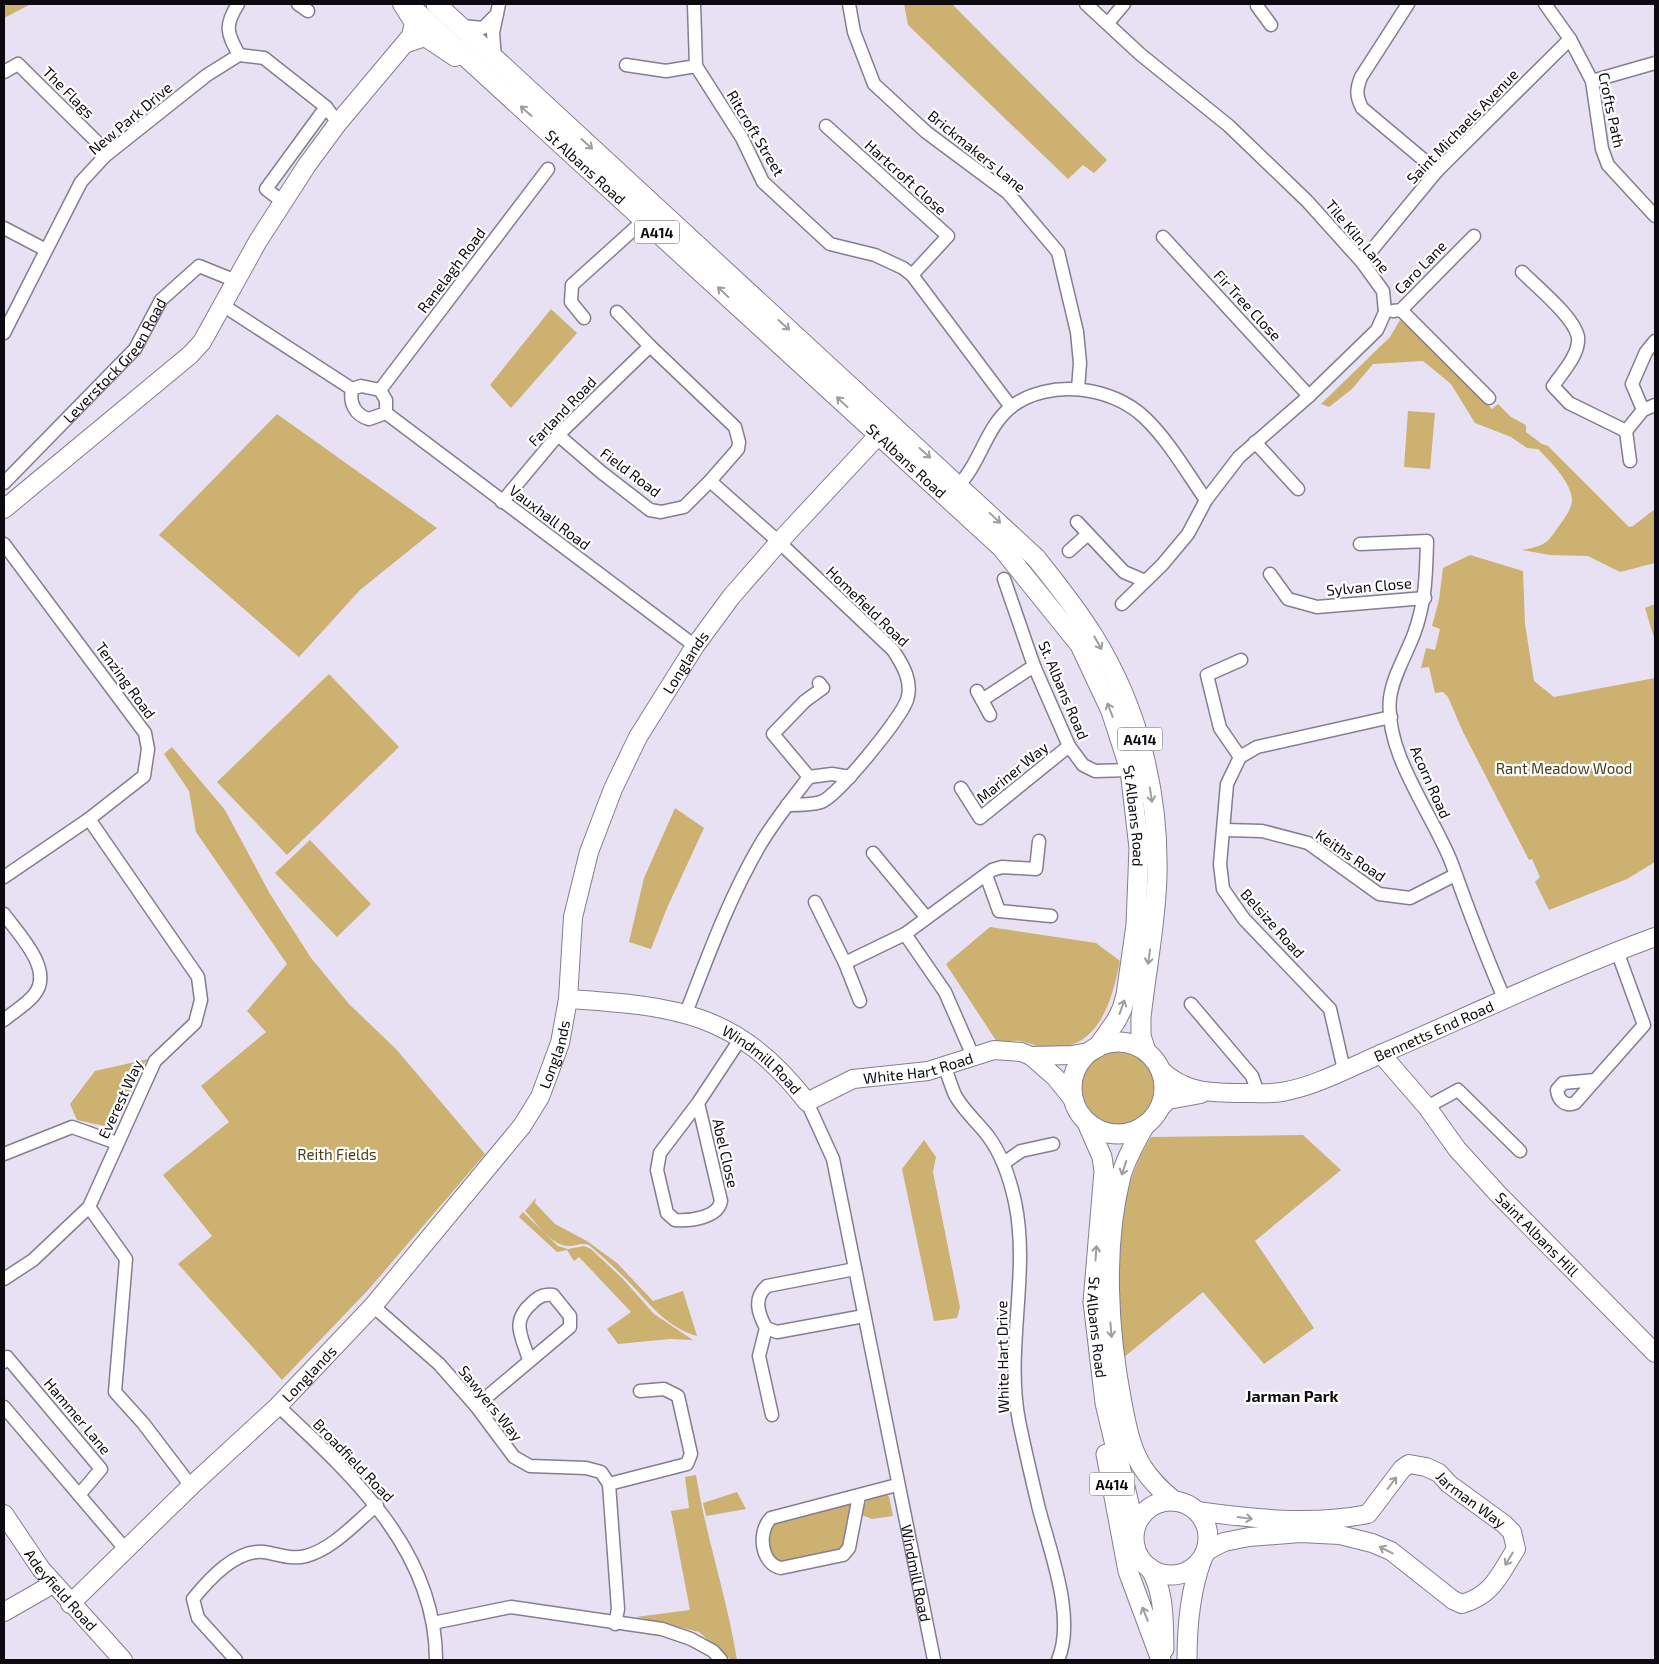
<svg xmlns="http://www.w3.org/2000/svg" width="1659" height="1664" font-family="'Exo 2',sans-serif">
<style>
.green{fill:#ccb170}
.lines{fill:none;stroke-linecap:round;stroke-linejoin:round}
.street-casing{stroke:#847e8e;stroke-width:15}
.secondary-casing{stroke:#847e8e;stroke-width:20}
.primary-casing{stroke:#847e8e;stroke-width:21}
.street{stroke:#fff;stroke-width:12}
.secondary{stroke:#fff;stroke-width:18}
.primary{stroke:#fff;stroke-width:19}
.oneway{stroke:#9e9d9f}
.labels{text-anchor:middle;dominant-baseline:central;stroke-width:4.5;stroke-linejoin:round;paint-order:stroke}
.shield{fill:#fff;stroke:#555458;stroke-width:1}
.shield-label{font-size:14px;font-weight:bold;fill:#0c0a10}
.street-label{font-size:15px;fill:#0c0a10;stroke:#fff}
.park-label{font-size:15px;fill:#4b3d18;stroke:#fff}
.neighbourhood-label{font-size:16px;font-weight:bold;fill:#0c0a10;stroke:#fff}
</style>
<rect width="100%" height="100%" fill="#e8e1f3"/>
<g class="green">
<path d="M 4,4 L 31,4 L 4,18 Z"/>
<path d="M 904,4 L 952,4 L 1107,160 L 1094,173 L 1083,165 L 1068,179 L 908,25 Z"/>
<path d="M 551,309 L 577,333 L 511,408 L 490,385 Z"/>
<path d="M 1400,320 L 1421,337 L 1492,409 L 1498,404 L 1511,417 L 1526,425 L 1526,432 L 1542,444 L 1548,446 L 1629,527 L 1633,526 L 1655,509 L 1655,563 L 1620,572 L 1588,556 L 1550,555 L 1522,550 C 1544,546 1547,544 1559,526 C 1564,519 1571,510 1572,501 C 1572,483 1550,461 1538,449 L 1527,448 L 1511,437 L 1475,423 L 1451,384 L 1423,361 L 1373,364 L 1352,389 L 1329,407 L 1321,404 L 1390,337 Z"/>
<path d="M 1408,411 L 1435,413 L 1430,469 L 1404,467 Z"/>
<path d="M 277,414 L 437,528 L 360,590 L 299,657 L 159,535 Z"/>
<path d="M 1470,555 L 1523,571 L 1525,624 L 1534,681 L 1554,697 L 1655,678 L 1655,862 L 1627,879 L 1549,910 L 1535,882 L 1540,877 L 1532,859 L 1529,860 L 1463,732 L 1448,697 L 1443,692 L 1435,693 L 1429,667 L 1421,668 L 1426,648 L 1435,650 L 1440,629 L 1432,626 L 1439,600 L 1443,568 Z"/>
<path d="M 1655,604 L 1655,641 L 1645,608 Z"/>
<path d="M 329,674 L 399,747 L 287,855 L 217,782 Z"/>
<path d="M 172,747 L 225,810 L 270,894 L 311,958 L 349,1004 L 396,1049 L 485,1154 L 368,1290 L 282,1380 L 178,1264 L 212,1236 L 163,1175 L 229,1122 L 201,1086 L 266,1032 L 247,1011 L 287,964 L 196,832 L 189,791 L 164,754 Z"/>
<path d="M 675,808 L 704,828 L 667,908 L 651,949 L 629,942 L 644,878 Z"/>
<path d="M 310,840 L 371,904 L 337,937 L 275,873 Z"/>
<path d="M 990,927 L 1096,943 L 1120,961 C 1112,1000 1100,1049 1050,1048 C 1040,1048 1030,1043 1020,1041 C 1013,1040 1004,1042 997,1042 L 946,964 Z"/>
<circle cx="1117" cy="1088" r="39"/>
<path d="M 148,1059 L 143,1065 L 114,1124 L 109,1127 L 77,1120 L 70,1104 L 95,1071 Z"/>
<path d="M 1303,1135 L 1341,1170 L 1255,1241 L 1314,1328 L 1264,1364 L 1203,1292 L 1123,1358 C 1116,1285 1110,1202 1151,1137 Z"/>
<path d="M 924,1140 L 936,1157 L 933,1172 L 960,1307 L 957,1318 L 934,1321 L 902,1169 Z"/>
<path d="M 536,1198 L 535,1203 L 555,1224 L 587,1241 L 617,1263 L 653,1301 L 683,1291 L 697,1336 C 666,1327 650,1304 629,1282 C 616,1269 603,1257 589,1245 C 581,1242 577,1246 569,1246 C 551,1246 536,1222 525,1211 Z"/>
<path d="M 523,1212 L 558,1246 L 568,1249 L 584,1246 L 591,1249 L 623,1279 L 654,1314 L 693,1340 L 670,1339 L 618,1344 L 607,1329 L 631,1312 L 579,1257 L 574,1261 L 567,1250 L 557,1252 L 519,1217 Z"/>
<path d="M 696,1475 C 706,1537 727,1597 737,1660 L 731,1660 L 699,1632 L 636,1617 L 690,1610 L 671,1511 L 689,1508 L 685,1477 Z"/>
<path d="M 737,1492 L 746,1509 L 706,1516 L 703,1503 Z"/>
<path d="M 884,1492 L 889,1497 L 893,1516 L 872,1519 L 862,1515 C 865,1498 868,1497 884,1492 Z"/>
<path d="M 850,1503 L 852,1506 L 846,1543 L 841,1550 L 782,1565 L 773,1560 L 766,1534 L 774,1523 Z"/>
</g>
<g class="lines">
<defs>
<g id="street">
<path d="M 238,4 C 224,26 227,33 239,55"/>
<path d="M 298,4 L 308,11"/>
<path d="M 694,4 L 696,66 L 742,138 L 763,182 L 830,244 L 875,255 L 903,268 L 912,275 L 1011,407"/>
<path d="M 849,4 L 854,32 L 874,84 L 926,132 L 1008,193 L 1058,252 L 1077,332 L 1080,363 L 1078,389"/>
<path d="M 1086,4 L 1140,54 L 1229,126 L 1307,201 L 1362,262 L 1383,291 L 1385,312 L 1377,330 L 1309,396 L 1239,457 L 1206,500 L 1188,534 L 1162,565 L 1122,604"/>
<path d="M 1408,4 L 1361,77 C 1356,90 1356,96 1362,108 L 1437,171"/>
<path d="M 1545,4 L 1570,39 L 1592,81 L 1602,149 L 1608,165 L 1655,216"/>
<path d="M 1257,6 L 1271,25"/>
<path d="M 1108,23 L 1124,4"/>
<path d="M 461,26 L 483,28 L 497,14"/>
<path d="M 495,59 L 493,33 L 499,4"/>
<path d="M 626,65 L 666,71 L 696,66"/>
<path d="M 4,72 L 18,64 L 102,147 L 105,156"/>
<path d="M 1592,81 L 1655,63"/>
<path d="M 826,126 L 948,236 L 912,275"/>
<path d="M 283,202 L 266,189 L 326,107"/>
<path d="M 4,228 L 46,250"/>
<path d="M 1163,237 L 1309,396"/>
<path d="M 1362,262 L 1437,171 L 1570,39"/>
<path d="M 1522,272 C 1537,287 1574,317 1578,337 C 1580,354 1562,373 1553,386 L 1569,403 L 1626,431 L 1643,410"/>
<path d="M 224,306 L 352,389"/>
<path d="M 1401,310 L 1489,398"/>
<path d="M 1393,311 L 1401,310 L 1474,236"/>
<path d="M 617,312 L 650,346 L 735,427 L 739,442 L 738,449 L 710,481"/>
<path d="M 584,318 L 571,302 L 572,285 L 644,220"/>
<path d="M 4,333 L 81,182 L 105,156 L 207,75 L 239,55 L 264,58 L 326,107 L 338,123"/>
<path d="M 1655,341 L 1646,352 L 1632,384 L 1643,410 L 1655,405"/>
<path d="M 361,386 L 380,390 L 386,400 L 386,413 L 369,419 C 355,415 349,403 352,389 Z"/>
<path d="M 380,390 L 548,169"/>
<path d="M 386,413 L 695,646"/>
<path d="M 1626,431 L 1630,461"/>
<path d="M 558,435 L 601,472 L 650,510 L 661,512 L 684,507 L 710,481 L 779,542 L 893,650 C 903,665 913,682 907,700 C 901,718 837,797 821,802 C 811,805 797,805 787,805"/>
<path d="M 1255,442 L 1298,489"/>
<path id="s1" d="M 4,483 L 135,349 L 161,300 L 199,266 L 236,281"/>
<path d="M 955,493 C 960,483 967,476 972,467 C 984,447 992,422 1011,407 C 1049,378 1112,386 1145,418 C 1169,441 1187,473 1206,500"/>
<path d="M 502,502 L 558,435 L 650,346"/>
<path d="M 1077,522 L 1124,572 L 1145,581"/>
<path d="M 4,544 L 145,733 L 148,749 L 144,776 L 89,819 L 4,877"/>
<path d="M 1360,544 L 1427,541 C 1426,575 1426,601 1414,634 C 1406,655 1393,676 1390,698 C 1384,754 1433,814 1452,864 C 1468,909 1485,954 1504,998"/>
<path d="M 1069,551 L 1088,534"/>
<path d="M 1270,574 L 1288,599 L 1317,607 L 1425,598"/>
<path d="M 1004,579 L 1034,666 L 1069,746 L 1083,765 L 1095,771 L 1130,770"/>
<path d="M 1241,660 L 1207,675 L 1220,728 L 1240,757 L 1227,784 L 1220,864 L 1223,889 L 1244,919 L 1330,1009 L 1344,1070"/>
<path d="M 977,691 L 982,700 L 1034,666"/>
<path d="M 982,700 L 990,715"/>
<path d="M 1240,757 L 1257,747 L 1391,717"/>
<path d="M 809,777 L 773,734 L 805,701 L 823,688 L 819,683"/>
<path d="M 961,788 L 980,818 L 1069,746"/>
<path d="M 1225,830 L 1262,831 L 1308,843 L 1379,894 L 1410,898 L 1455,875"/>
<path d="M 873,853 L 926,917"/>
<path d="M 986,875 L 999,911 L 1051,916"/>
<path d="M 815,902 L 845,963 L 860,1001"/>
<path d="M 4,914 C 18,934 55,970 34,995 C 26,1005 13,1012 4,1020"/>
<path d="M 905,934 L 945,992 L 973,1056"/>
<path d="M 845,963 L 905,934 L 992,870 L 1002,867 L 1036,869 L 1039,841"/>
<path d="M 1191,1004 L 1252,1076 L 1258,1093"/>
<path d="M 686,1013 C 708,956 729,898 760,845 C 774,821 792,799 809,777 L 832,774 L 850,777"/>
<path d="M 945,1067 C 948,1076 951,1086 955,1095 C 963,1110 978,1123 988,1136 C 1003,1156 1010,1179 1015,1202 C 1030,1273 1005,1349 1019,1421 C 1025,1450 1032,1480 1039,1509 C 1050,1551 1076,1618 1058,1660"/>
<path d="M 1595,1080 L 1563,1083 L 1557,1090 C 1558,1100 1565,1107 1575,1103 L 1644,1025 L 1617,951"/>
<path id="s2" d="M 807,1102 L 833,1159 L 934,1660"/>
<path d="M 698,1103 L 721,1201 C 718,1218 690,1221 675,1220 L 667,1213 L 657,1170 L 660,1153 L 698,1103 L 741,1038"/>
<path d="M 1427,1107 L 1458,1090 L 1520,1151"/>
<path d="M 4,1154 L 72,1127 L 117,1143"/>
<path d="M 1004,1163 L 1021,1151 L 1053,1144"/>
<path d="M 89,1207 L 126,1259 L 115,1392 L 143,1423 L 191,1486"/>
<path d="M 855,1269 L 767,1286 C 753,1298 758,1313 766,1328 L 777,1332 L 864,1316"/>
<path d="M 4,1279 L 33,1260 L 89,1207 L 155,1061 L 195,1023 L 201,1000 L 198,977 L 89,819"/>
<path d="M 373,1306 L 439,1364 L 476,1406 L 514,1457 L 530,1466 L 586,1468 L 601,1472 L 609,1484 L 618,1609 L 615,1624"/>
<path d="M 766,1328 L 759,1356 L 772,1415"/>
<path d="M 4,1362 L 7,1357 L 101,1469 L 79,1495"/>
<path d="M 278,1406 C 352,1475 436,1551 436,1660"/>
<path d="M 476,1406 L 570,1327 L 570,1316 L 553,1295 C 544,1294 539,1296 532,1303 C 510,1322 522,1336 529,1360"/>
<path d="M 4,1407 L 126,1550"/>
<path d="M 609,1484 L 687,1464 L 691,1454 L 678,1396 L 664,1389 L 640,1391"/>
<path d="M 859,1496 L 849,1548 L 843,1555 L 781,1568 C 761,1564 757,1532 771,1518 L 897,1485"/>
<path d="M 433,1623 L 511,1607 L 662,1629 L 691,1639 L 713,1651 L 721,1660"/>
<path d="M 236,1660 L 198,1618 L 193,1599 C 209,1579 236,1549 264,1552 C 278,1554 291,1560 306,1556 C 333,1549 356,1522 377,1505"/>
</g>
<g id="secondary">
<path d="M 407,43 L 425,37 L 455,57"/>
<path d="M 4,509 L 190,355 L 202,342 L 258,241 L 307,165 L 338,123 L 411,36 L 414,23 L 402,4"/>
<path id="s3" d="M 568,999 C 676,1006 737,1012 807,1102 L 853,1079 L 928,1071 L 994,1050 L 1021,1052 L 1031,1056 L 1072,1055 L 1093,1051"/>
<path id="s4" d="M 1381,1054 L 1427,1107 L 1457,1149 L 1498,1194 L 1655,1353"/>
<path d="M 1031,1056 L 1055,1077 L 1072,1098"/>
<path id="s5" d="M 1160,1069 C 1184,1093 1212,1093 1244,1093 C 1256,1093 1269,1094 1282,1092 C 1316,1086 1349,1068 1381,1054 C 1472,1015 1562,971 1655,937"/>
<path d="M 1160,1108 L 1168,1100 L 1201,1094"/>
<path id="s6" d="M 1197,1511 C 1253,1519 1313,1525 1368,1514 L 1402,1469 L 1409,1464 L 1426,1467 L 1439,1473 L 1449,1484 L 1504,1524 L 1512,1532 L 1516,1549 C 1499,1575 1494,1594 1462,1604 L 1453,1600 L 1391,1551 L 1372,1543 L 1340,1535 L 1300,1533 L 1249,1537 L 1224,1542 L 1205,1552"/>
<path id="s7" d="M 4,1514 L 41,1569 L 123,1660"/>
<path id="s8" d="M 70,1604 L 191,1486 L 278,1406 L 373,1306 L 522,1126 L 540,1097 L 560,1043 L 568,999 L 573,917 L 589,852 L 613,789 L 638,737 L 695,646 L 731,597 L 779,542 L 887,426"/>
<path d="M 4,1612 L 53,1584"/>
</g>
<g id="primary">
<path id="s9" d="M 408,4 L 1001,547 L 1080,645 L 1111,711 L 1130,770 L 1139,848 L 1136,925 L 1126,995 L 1122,1009 L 1116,1021 L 1097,1048"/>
<path d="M 436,4 L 1036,558 C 1056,583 1077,609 1094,637 C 1138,708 1159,792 1157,875 C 1156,923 1146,970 1141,1018 L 1141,1036 L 1146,1051"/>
<circle cx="1118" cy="1088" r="46"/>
<path id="s10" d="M 1088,1125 L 1102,1157 L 1104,1171 L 1093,1302 L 1105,1403 L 1135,1529"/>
<path d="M 1145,1125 C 1136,1141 1126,1158 1121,1176 C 1103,1248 1108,1331 1122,1403 C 1126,1424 1130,1446 1141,1465 C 1150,1480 1161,1490 1174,1501"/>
<path d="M 1106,1454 L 1128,1571 L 1161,1660"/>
<circle cx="1171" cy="1538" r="37"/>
<path d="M 1150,1568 C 1165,1593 1163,1620 1164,1649"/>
<path d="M 1187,1660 C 1187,1625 1190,1591 1202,1559"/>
</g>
</defs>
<use href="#street" class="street-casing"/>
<use href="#secondary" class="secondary-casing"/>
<use href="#primary" class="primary-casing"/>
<use href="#street" class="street"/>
<use href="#secondary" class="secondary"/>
<use href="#primary" class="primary"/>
</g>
<defs><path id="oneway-shaft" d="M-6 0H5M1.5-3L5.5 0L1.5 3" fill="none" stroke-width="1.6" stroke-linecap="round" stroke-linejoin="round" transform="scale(1.25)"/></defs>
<g class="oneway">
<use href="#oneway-shaft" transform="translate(526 111) rotate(-139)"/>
<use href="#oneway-shaft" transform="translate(587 144) rotate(42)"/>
<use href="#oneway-shaft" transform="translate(723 292) rotate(-137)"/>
<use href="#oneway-shaft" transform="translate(784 325) rotate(42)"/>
<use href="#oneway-shaft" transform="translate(842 402) rotate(-137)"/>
<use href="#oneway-shaft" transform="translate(925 453) rotate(42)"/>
<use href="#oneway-shaft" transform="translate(995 518) rotate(43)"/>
<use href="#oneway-shaft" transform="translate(1098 643) rotate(61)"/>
<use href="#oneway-shaft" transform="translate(1110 710) rotate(-111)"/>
<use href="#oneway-shaft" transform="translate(1151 795) rotate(81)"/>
<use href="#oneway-shaft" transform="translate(1149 957) rotate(98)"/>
<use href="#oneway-shaft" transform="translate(1122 1007) rotate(-70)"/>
<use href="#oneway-shaft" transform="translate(1124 1168) rotate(108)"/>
<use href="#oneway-shaft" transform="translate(1096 1253) rotate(-86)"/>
<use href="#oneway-shaft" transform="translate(1111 1330) rotate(85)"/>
<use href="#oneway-shaft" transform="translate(1392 1483) rotate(-53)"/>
<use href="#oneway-shaft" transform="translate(1245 1518) rotate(8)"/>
<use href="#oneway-shaft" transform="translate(1386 1550) rotate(-154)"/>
<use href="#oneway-shaft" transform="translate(1509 1559) rotate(121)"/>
<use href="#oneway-shaft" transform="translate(1145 1614) rotate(-112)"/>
</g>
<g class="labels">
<g class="shield">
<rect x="634.5" y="220.5" width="45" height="23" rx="4"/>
<rect x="1117.5" y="727.5" width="45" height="23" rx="4"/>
<rect x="1089.5" y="1472.5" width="45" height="23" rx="4"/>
</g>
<g class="shield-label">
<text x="657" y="232">A414</text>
<text x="1140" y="739">A414</text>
<text x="1112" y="1484">A414</text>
</g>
<g class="street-label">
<text transform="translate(69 92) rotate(45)">The Flags</text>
<text transform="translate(1612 110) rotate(78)">Crofts Path</text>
<text transform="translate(130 118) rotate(-40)">New Park Drive</text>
<text transform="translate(1462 126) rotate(-46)">Saint Michaels Avenue</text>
<text transform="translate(756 133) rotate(59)">Ritcroft Street</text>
<text transform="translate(977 151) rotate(39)">Brickmakers Lane</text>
<text stroke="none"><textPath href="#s9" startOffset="241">St Albans Road</textPath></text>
<text transform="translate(906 177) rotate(42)">Hartcroft Close</text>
<text transform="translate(1358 236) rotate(50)">Tile Kiln Lane</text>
<text transform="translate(1420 267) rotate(-46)">Caro Lane</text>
<text transform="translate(451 270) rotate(-53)">Ranelagh Road</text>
<text transform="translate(1248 305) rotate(47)">Fir Tree Close</text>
<text stroke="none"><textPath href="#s1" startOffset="166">Leverstock Green Road</textPath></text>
<text transform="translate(562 411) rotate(-46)">Farland Road</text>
<text stroke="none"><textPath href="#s9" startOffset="676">St Albans Road</textPath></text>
<text transform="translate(631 472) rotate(37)">Field Road</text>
<text transform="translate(550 517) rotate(37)">Vauxhall Road</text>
<text transform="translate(1369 586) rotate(-5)">Sylvan Close</text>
<text transform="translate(868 606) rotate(44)">Homefield Road</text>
<text stroke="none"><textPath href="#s8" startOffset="1158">Longlands</textPath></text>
<text transform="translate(126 680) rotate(54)">Tenzing Road</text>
<text transform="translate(1064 690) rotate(67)">St. Albans Road</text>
<text transform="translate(1012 772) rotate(-39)">Mariner Way</text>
<text transform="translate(1431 782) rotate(66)">Acorn Road</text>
<text stroke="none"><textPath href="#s9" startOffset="1111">St Albans Road</textPath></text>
<text transform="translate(1351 855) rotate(34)">Keiths Road</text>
<text transform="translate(1273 923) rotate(48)">Belsize Road</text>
<text stroke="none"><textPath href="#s5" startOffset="292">Bennetts End Road</textPath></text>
<text stroke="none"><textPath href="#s8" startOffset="738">Longlands</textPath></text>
<text stroke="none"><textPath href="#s3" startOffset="209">Windmill Road</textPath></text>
<text stroke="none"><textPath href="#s3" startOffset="389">White Hart Road</textPath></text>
<text transform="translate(120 1099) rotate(-65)">Everest Way</text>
<text transform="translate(726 1153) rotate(77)">Abel Close</text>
<text stroke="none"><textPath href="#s4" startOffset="239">Saint Albans Hill</textPath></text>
<text stroke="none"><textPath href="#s10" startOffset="206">St Albans Road</textPath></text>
<text transform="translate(1002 1357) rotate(-91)">White Hart Drive</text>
<text stroke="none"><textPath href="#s8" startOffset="332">Longlands</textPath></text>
<text transform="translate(491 1403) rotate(51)">Sawyers Way</text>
<text transform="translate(78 1416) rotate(50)">Hammer Lane</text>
<text transform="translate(354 1460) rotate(46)">Broadfield Road</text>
<text stroke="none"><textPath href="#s6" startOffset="310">Jarman Way</textPath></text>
<text stroke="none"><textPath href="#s2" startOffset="485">Windmill Road</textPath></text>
<text stroke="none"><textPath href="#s7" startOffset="95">Adeyfield Road</textPath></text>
</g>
<g class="park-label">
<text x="1564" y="768">Rant Meadow Wood</text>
<text x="337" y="1154">Reith Fields</text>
</g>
<g class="neighbourhood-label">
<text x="1292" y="1395">Jarman Park</text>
</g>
</g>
<rect width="1659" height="1664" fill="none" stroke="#0c0a10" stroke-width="10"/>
</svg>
